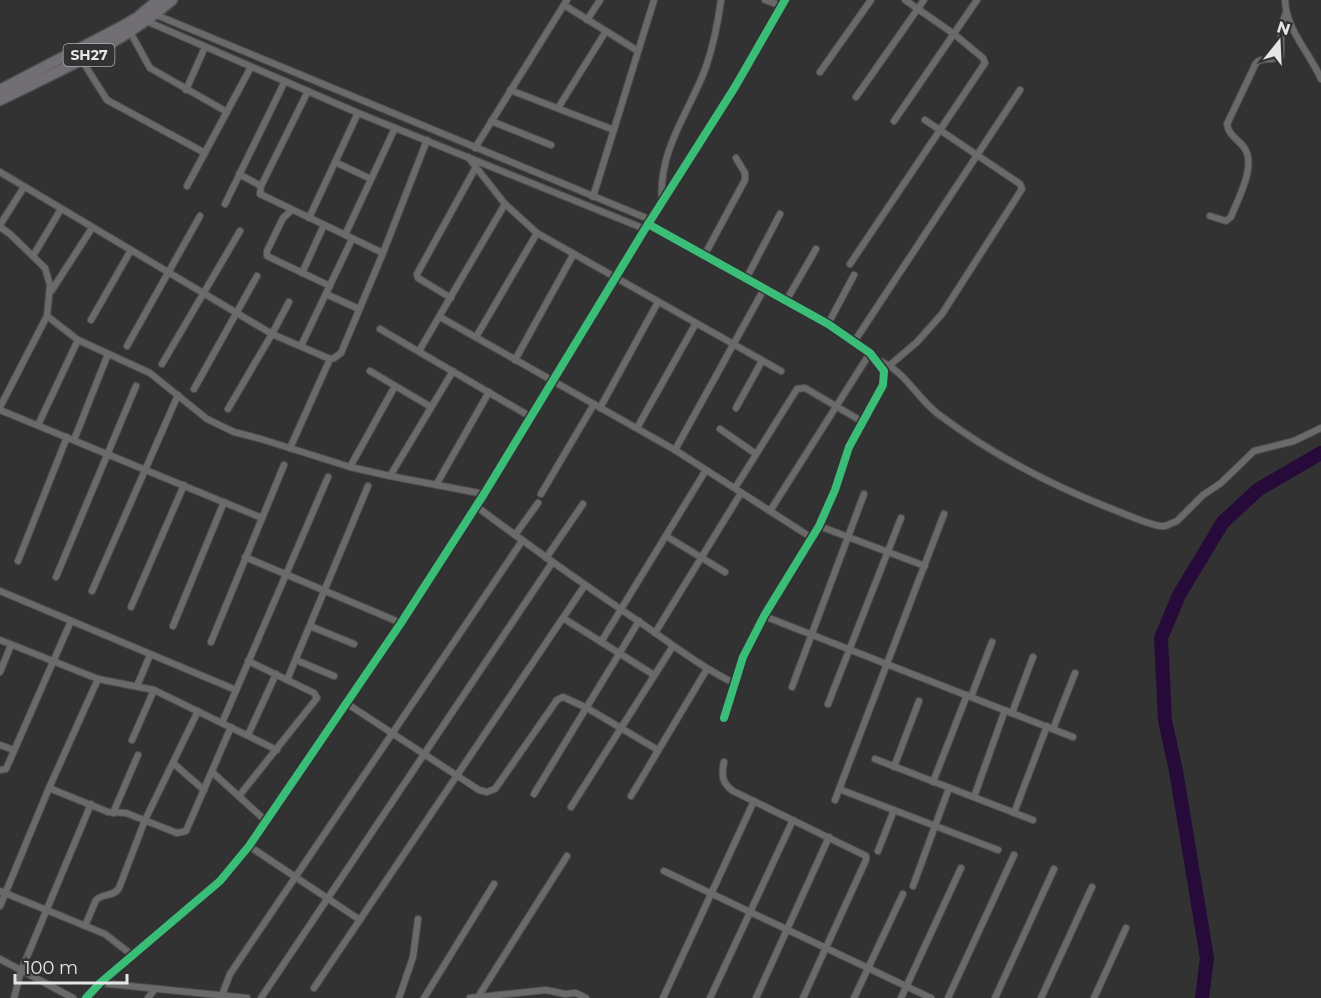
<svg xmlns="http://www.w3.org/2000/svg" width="1321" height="998" font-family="Montserrat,sans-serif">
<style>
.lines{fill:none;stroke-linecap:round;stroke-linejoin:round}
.river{stroke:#260a39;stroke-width:14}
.minor-casing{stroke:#504f50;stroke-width:8}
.primary-casing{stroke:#504f50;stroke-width:13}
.minor{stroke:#6b6a6b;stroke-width:6}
.primary{stroke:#716e74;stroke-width:10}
.cycleway-casing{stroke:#323134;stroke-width:11}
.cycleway{stroke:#3abd76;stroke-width:8}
.labels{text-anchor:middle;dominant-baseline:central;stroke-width:4.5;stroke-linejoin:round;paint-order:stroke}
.shield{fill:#323134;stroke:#b1b0b1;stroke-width:1.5}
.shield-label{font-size:14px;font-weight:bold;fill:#e7e6e7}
</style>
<rect width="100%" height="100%" fill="#323233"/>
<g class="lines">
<path class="river" d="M 1202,998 L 1207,958 L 1176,771 L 1165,720 L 1161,638 L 1179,595 L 1223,522 L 1259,489 L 1321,453"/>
<defs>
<g id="minor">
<path d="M 765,0 L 782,6"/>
<path d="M 1285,0 C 1286,30 1310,53 1321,79"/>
<path d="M 564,5 L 638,51"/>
<path d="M 154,14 L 651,220"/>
<path d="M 144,20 L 358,113 L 645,229"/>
<path d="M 587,20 L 600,0"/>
<path d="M 129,30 L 150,68 L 227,112"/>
<path d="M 81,59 L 107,100 L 205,153"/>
<path d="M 820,72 L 871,0"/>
<path d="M 186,90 L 205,47"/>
<path d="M 510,90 L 614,130"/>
<path d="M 308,91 L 261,186 L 260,194 L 383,253"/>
<path d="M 856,97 L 924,0"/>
<path d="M 558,108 L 606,31"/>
<path d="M 491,121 L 551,145"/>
<path d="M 894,121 L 977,0"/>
<path d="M 475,148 L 567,0"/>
<path d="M 468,157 L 505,204 L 537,233 L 781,371"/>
<path d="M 335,162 L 371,179"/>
<path d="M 0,172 L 272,334 L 330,359 L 334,358 L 341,353 L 383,253 L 427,140"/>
<path d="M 239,174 L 261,186"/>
<path d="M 187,186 L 251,67"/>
<path d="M 593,197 L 654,0"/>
<path d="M 662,201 C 658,150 689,113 706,67 C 713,46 718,23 721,0"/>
<path d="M 225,204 L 285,81"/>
<path d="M 292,210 L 283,218 L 267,251 L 267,256 L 330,286"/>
<path d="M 1210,216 L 1226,221 L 1231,217 C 1238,198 1258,164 1243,146 C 1237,139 1228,134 1227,124 L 1256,63 C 1263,56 1273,62 1281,56 L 1281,26 L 1286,13"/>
<path d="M 309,218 L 358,113"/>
<path d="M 648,224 L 828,324 L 870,353 L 884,371 L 883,385 L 849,447 L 835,490 L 819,526 L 764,616 L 743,657 L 724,718"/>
<path d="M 0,225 L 24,187"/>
<path d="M 0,227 L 10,234 L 45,268 L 50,285 L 47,316 L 0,407"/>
<path d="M 345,235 L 395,128"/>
<path d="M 33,256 L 61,209"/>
<path d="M 704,256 L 745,180 L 745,173 L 736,158"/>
<path d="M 850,264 L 985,63 L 983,58 L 954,34 L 905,0"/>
<path d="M 302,273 L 324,225"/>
<path d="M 746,279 L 780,214"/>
<path d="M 52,290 L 92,228"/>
<path d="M 326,294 L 359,309"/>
<path d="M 451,298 L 418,278 L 417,274 L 476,167"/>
<path d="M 786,301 L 816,249"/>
<path d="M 47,316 L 78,340 L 150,373 L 207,419 L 234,432 L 261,439 L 350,467 L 390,476 L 484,494"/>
<path d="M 440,317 L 675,450 L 812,538"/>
<path d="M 91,320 L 131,250"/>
<path d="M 828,324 L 854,275"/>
<path d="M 380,329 L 531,417"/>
<path d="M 476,337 L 537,233"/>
<path d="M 854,342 L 1020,90"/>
<path d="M 127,346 L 200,216"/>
<path d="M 301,346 L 352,239"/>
<path d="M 419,351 L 505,204"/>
<path d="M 515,360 L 573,255"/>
<path d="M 877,360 C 904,369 916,397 938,414 C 991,454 1051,485 1112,509 C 1128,515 1144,523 1160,526 L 1165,526 L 1177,521 L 1203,495 L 1221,483 L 1254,451 L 1294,441 L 1321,428"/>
<path d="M 162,364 L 240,231"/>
<path d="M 890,365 L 917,342 L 942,314 L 1022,189 L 1020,184 L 925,120"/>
<path d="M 370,371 L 431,407"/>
<path d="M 194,389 L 257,276"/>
<path d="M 600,408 L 658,302"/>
<path d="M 736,408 L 762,361"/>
<path d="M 228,409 L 272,334 L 289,302"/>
<path d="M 0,410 L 262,518"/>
<path d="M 38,425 L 78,340"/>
<path d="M 637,428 L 696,323"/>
<path d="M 720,429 L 756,454"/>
<path d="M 74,440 L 108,354"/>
<path d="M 290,448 L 330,359"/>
<path d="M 675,450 L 764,289"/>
<path d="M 350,467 L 395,386"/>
<path d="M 390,476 L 453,371"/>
<path d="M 436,485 L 489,392"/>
<path d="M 735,488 L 797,389 L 805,388 L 863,422"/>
<path d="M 541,494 L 594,404"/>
<path d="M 476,506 C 529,546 583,584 638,621 C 669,642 699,666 734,683"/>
<path d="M 770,511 L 870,353"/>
<path d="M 819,526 L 925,566"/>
<path d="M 515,535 L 538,503"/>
<path d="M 666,536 L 725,572"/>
<path d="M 245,557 L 401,623"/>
<path d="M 546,558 L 583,504"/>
<path d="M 18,561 L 67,437"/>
<path d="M 56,577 L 136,386"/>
<path d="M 0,591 L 236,690"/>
<path d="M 92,591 L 178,395"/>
<path d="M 131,607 L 184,485"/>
<path d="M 764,616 L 1073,737"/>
<path d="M 563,618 L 654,675"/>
<path d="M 173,626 L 224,502"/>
<path d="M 310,626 L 354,644"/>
<path d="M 655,633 L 741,493"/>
<path d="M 0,640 L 98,679 L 154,690 L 277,750"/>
<path d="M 211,642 L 284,465"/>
<path d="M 601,642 L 706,470"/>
<path d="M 296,660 L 334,676"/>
<path d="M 0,672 L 11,645"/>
<path d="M 287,680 L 368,486"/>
<path d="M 137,686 L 150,655"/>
<path d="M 792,687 L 864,494"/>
<path d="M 971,697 L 992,642"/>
<path d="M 346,703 L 479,790 L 487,792 L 495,789 L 557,700 L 563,697 L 587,708 L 658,750"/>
<path d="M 828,704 L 901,518"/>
<path d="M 1012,713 L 1033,657"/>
<path d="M 222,723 L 328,477"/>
<path d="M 1053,729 L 1075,673"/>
<path d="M 248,735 L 276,674"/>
<path d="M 132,740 L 154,690"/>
<path d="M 0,745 L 14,750"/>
<path d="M 875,759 L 1033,820"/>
<path d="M 724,762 C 721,775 722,783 733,791 L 866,856 L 866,860 L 803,998"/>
<path d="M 173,763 L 204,790"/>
<path d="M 894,767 L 919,701"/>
<path d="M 0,770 L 6,769 L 71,621"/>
<path d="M 212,772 L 266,821"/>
<path d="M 933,782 L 967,695"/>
<path d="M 49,788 L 108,812 L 126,813 L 177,833 L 186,831 L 231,727"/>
<path d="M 839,789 L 998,850"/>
<path d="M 534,794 L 639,621"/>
<path d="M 239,796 L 317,698 L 314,693 L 248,661"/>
<path d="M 631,796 L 707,669"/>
<path d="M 974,797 L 1005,710"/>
<path d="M 835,800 L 944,514"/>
<path d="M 571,807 L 673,646"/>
<path d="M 113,813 L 138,755"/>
<path d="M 1014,813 L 1047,726"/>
<path d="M 249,846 L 360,920"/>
<path d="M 878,851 L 894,810"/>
<path d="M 664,871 L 931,998"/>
<path d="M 913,886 L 949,788"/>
<path d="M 0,891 L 105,934 L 132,955"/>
<path d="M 0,906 L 49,788 L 98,679"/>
<path d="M 85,926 L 96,900 C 103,893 114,897 119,888 L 145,820 L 198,711"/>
<path d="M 0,959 L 73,998"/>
<path d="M 100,983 L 247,998"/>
<path d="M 314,988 L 585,585"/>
<path d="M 222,995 L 230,974 L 522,541"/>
<path d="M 478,997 L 567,856"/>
<path d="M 14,998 L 21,971 L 91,804"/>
<path d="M 86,998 L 100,983 L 220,881 L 249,846 L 401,623 L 484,494 L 645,229 L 735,87 L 785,0"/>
<path d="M 148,998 L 155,989"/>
<path d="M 261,998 L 552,563"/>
<path d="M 399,998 L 413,957 L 418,919"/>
<path d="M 424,998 L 494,884"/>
<path d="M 470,998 L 546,990 L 565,994 L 576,993 L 586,998"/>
<path d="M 663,998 L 754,801"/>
<path d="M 710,998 L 793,820"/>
<path d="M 756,998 L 829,837"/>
<path d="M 854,998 L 903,894"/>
<path d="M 901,998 L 961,868"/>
<path d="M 948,998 L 1014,855"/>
<path d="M 995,998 L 1054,869"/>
<path d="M 1041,998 L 1092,887"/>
<path d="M 1094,998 L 1126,928"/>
</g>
<g id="primary">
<path d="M 0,90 L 121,27 L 138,17 L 158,0"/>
<path d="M 0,100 C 59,71 121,44 172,0"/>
</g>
</defs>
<use href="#minor" class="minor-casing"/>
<use href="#primary" class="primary-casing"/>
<use href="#minor" class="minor"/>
<use href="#primary" class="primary"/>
<defs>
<g id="cycleway">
<path d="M 648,224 L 828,324 L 870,353 L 884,371 L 883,385 L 849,447 L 835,490 L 819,526 L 764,616 L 743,657 L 724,718"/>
<path d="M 86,998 L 100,983 L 220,881 L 249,846 L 401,623 L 484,494 L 645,229 L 735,87 L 785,0"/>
</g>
</defs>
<use href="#cycleway" class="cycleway-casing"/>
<use href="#cycleway" class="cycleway"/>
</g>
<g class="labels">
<rect class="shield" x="63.5" y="44" width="51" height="22" rx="4.5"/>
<g class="shield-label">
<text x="89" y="55">SH27</text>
</g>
</g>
<g transform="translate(1279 42) rotate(18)" stroke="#323134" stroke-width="4.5" paint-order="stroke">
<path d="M0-4.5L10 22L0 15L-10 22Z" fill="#e7e6e7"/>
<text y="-9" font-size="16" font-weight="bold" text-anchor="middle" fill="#e7e6e7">N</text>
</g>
<path d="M15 974v9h112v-9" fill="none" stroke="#e7e6e7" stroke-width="3"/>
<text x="24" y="974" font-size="18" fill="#e7e6e7" stroke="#323134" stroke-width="4.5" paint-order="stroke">100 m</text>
</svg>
